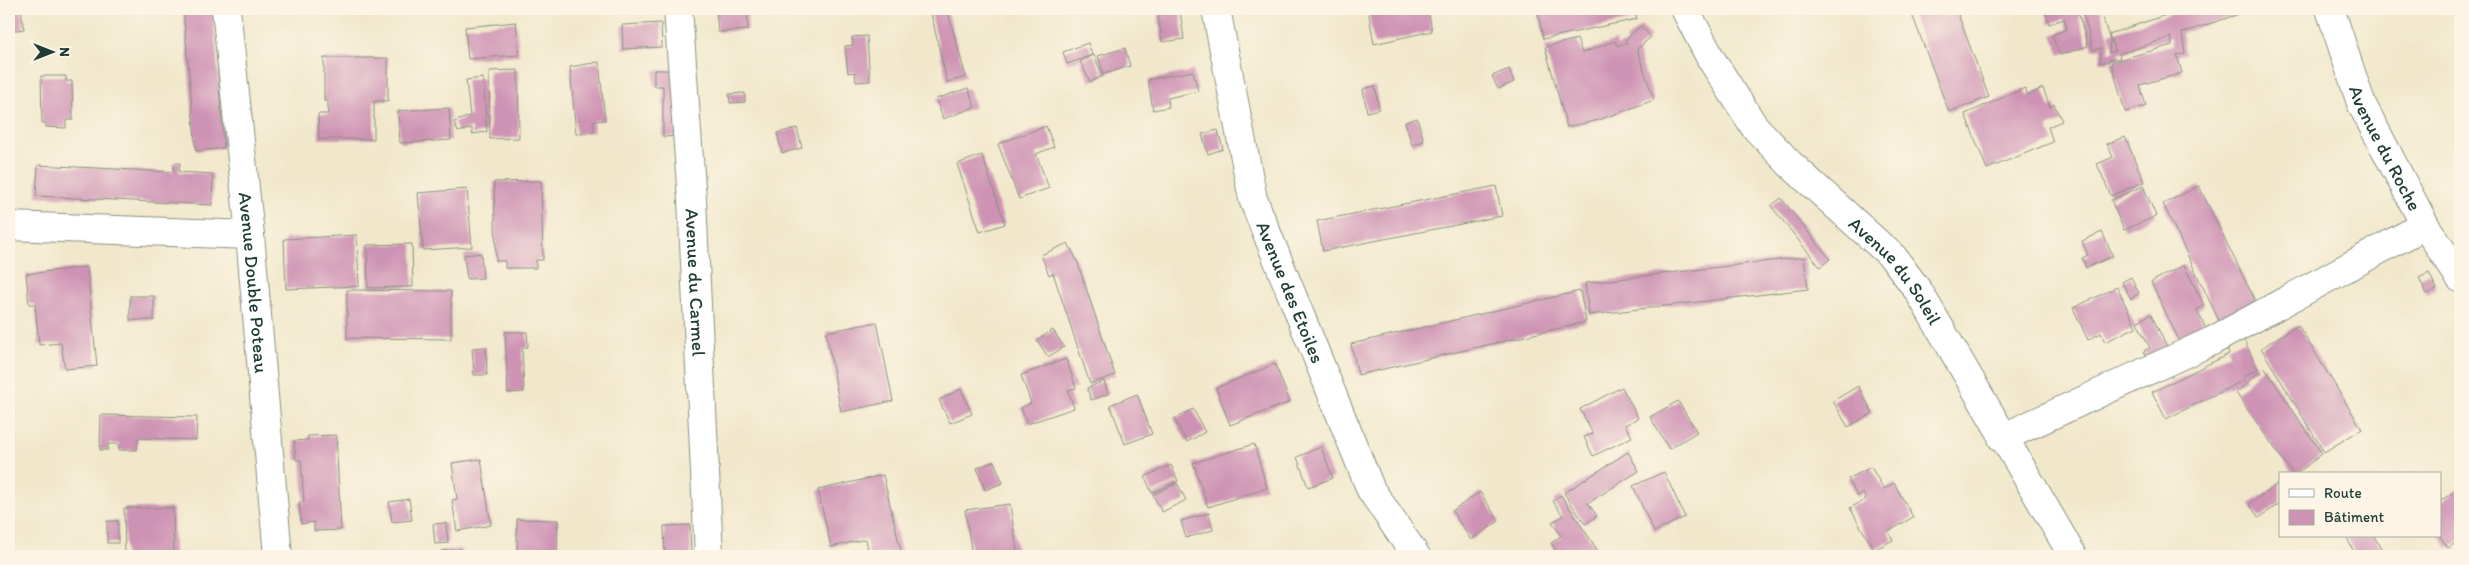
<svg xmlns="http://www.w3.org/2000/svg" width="2469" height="565" font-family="Itim,sans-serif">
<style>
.building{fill:#ce93b4}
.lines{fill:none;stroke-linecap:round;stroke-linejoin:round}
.street-casing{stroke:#889280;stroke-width:30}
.street{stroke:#fff;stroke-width:28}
.labels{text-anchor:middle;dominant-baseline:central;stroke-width:5;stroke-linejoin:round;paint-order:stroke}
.street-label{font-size:19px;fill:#1f3d34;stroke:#fcf5e5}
</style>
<rect width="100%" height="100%" fill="#fcf5e5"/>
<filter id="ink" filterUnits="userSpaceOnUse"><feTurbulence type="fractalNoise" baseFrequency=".02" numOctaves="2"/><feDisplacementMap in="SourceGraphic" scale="10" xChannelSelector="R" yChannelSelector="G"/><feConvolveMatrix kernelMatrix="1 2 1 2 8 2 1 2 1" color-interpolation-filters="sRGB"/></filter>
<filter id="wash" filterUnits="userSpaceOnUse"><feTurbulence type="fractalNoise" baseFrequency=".0096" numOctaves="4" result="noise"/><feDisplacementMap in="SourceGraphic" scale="20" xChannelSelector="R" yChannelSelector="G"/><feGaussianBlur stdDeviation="1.12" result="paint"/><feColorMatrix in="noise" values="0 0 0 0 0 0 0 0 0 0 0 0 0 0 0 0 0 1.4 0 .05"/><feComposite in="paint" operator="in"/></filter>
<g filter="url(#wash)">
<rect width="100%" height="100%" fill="#f1e8cc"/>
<g id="blocks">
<g class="building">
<path d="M 183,9 L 213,9 L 224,148 L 196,151 Z"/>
<path d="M 716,9 L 747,9 L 748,30 L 718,32 Z"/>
<path d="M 930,9 L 947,9 L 966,77 L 947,82 Z"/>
<path d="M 1368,9 L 1428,9 L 1432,31 L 1374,44 Z"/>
<path d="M 1537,9 L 1635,9 L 1637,19 L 1543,39 Z"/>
<path d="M 1910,9 L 1956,9 L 1989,97 L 1949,112 Z"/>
<path d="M 2045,9 L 2077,9 L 2088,46 L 2060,55 L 2052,35 L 2067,29 L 2064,19 L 2049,24 Z"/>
<path d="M 2082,9 L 2100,9 L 2110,41 L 2109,53 L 2115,51 L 2109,34 L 2184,9 L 2254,9 L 2182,33 L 2185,54 L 2177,55 L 2182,73 L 2140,85 L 2146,106 L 2125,112 L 2111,62 L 2172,45 L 2171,37 L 2119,54 L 2120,58 L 2109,60 L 2109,62 L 2100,62 L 2101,48 L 2093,50 Z"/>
<path d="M 21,10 L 24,29 L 9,31 L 9,11 Z"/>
<path d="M 1180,11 L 1184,39 L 1162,42 L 1158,15 Z"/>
<path d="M 516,22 L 519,55 L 468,59 L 465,27 Z"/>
<path d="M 661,23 L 662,47 L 623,49 L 622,25 Z"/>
<path d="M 1641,26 L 1651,37 L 1637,49 L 1654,100 L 1599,120 L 1567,127 L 1545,47 L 1577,39 L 1582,53 L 1615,41 L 1617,46 L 1627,43 L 1625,40 Z"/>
<path d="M 867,36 L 870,81 L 856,82 L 855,72 L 848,73 L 845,46 L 853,45 L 852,37 Z"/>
<path d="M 1088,43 L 1092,55 L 1067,64 L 1063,52 Z"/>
<path d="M 1125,48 L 1130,66 L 1104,74 L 1098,56 Z"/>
<path d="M 1094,55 L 1103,76 L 1090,82 L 1080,61 Z"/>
<path d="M 324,58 L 388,58 L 388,101 L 374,101 L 374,139 L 319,139 L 318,114 L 328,114 L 328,101 L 324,101 Z"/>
<path d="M 599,62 L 605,120 L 593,121 L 594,132 L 576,134 L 570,67 Z"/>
<path d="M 1509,69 L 1514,82 L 1498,89 L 1492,76 Z"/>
<path d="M 518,70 L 519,138 L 490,139 L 489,71 Z"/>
<path d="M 654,70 L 680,70 L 680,136 L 663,137 L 663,86 L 654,86 Z"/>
<path d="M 1193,71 L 1198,91 L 1168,98 L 1169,107 L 1153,110 L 1148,80 Z"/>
<path d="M 41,76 L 66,76 L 66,81 L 72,81 L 73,120 L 66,120 L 66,128 L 46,127 L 46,123 L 42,123 Z"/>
<path d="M 483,78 L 487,132 L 472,134 L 472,128 L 458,132 L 454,122 L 470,116 L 466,80 Z"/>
<path d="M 1375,86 L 1379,109 L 1367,112 L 1363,89 Z"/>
<path d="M 968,88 L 975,107 L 943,119 L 936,99 Z"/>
<path d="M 2025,88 L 2028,95 L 2043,88 L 2050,107 L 2054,104 L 2062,121 L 2048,127 L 2053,142 L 1987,169 L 1965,114 Z"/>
<path d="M 745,93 L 745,102 L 730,103 L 729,94 Z"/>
<path d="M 449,108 L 451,140 L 400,143 L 398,111 Z"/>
<path d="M 1417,118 L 1424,141 L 1412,145 L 1405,122 Z"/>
<path d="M 1046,126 L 1054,147 L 1036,154 L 1049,188 L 1019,199 L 998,144 Z"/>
<path d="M 797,128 L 802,148 L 782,153 L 777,133 Z"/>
<path d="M 1218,130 L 1223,149 L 1208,154 L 1202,134 Z"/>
<path d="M 2125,137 L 2144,182 L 2111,196 L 2097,164 L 2113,157 L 2107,144 Z"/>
<path d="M 982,155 L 1005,224 L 980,232 L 957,164 Z"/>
<path d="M 174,163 L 180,163 L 179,172 L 213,174 L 212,205 L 36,196 L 38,165 L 173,172 Z"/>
<path d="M 541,181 L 543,260 L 536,260 L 536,268 L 505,268 L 505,261 L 496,261 L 494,182 Z"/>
<path d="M 1496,186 L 1502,216 L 1323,251 L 1317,221 Z"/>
<path d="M 2143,186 L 2156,216 L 2124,230 L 2111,200 Z"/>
<path d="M 2199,186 L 2260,311 L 2223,329 L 2163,204 Z"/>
<path d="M 467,189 L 472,247 L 423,250 L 418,193 Z"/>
<path d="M 1781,198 L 1830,259 L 1820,267 L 1771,206 Z"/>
<path d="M 2102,232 L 2113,256 L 2086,268 L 2082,258 L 2088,255 L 2082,241 Z"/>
<path d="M 357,235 L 359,286 L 286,289 L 284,239 Z"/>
<path d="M 1068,243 L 1077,261 L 1115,375 L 1090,384 L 1053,273 L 1049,275 L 1041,255 Z"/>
<path d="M 412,244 L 413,287 L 368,288 L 367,245 Z"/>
<path d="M 481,253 L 483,278 L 467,279 L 464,255 Z"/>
<path d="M 1804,257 L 1808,289 L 1589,315 L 1585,283 Z"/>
<path d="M 2184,265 L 2204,305 L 2197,310 L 2207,331 L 2181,344 L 2151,282 Z"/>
<path d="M 87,267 L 97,366 L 65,369 L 61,343 L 39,345 L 35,304 L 29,304 L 26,274 Z"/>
<path d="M 2429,273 L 2437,289 L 2427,294 L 2419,278 Z"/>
<path d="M 2131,277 L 2139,293 L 2131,299 L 2122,282 Z"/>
<path d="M 2117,287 L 2136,327 L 2105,342 L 2101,333 L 2088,340 L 2073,308 Z"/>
<path d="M 347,290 L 451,291 L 451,339 L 347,338 Z"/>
<path d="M 1580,291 L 1586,322 L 1358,375 L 1351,344 Z"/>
<rect x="130" y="296" width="24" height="24"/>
<path d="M 2151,314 L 2164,341 L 2171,352 L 2147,357 L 2144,351 L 2150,348 L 2137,322 Z"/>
<path d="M 877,322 L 893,401 L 841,412 L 826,332 Z"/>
<path d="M 2298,325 L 2362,429 L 2324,452 L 2261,348 Z"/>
<path d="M 1053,330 L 1064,347 L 1048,357 L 1037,340 Z"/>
<path d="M 505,332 L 527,332 L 528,347 L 522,348 L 524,392 L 508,393 Z"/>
<path d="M 2244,340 L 2258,369 L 2244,376 L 2246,379 L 2166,419 L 2152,392 L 2229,354 L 2227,348 Z"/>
<path d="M 486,347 L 487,375 L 474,375 L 472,348 Z"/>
<path d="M 1066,359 L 1076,388 L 1068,390 L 1074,408 L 1027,424 L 1021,408 L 1031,403 L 1021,375 Z"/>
<path d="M 1275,364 L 1290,402 L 1230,425 L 1216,388 Z"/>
<path d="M 2264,367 L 2322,454 L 2296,474 L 2293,474 L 2236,393 Z"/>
<path d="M 1104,381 L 1108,394 L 1091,400 L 1087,388 Z"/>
<path d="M 1858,386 L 1873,413 L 1848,427 L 1833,401 Z"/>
<path d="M 1622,387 L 1638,418 L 1625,425 L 1632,437 L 1593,456 L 1584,437 L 1593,434 L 1580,409 Z"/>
<path d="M 961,389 L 972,414 L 950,423 L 939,400 Z"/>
<path d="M 1137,394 L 1152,434 L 1125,444 L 1110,405 Z"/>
<path d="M 1678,401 L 1697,432 L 1669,449 L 1650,417 Z"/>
<path d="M 1193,409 L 1205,432 L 1187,442 L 1174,419 Z"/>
<path d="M 101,415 L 197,417 L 196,440 L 138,438 L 137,450 L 119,450 L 119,444 L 108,444 L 108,450 L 100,450 Z"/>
<path d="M 336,435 L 341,530 L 314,531 L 314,522 L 301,524 L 299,502 L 304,502 L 301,460 L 296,460 L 294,441 L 308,440 L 308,436 Z"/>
<path d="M 1254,444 L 1267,488 L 1208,507 L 1193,463 Z"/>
<path d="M 1321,447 L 1333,478 L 1308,487 L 1297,457 Z"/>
<path d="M 1628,452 L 1639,471 L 1588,503 L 1597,516 L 1585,524 L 1564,493 Z"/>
<path d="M 481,459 L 491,525 L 457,531 L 452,500 L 457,499 L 452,463 Z"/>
<path d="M 994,461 L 1003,483 L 985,490 L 977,468 Z"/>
<path d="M 1171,465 L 1178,481 L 1152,493 L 1145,477 Z"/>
<path d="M 1871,467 L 1884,489 L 1894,483 L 1913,517 L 1888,532 L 1893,540 L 1874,550 L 1850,508 L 1866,499 L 1863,493 L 1857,496 L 1848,479 Z"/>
<path d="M 1664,472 L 1685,517 L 1654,532 L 1633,486 Z"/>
<path d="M 883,475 L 901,551 L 869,556 L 866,539 L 831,547 L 818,490 Z"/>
<path d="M 2280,482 L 2280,503 L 2259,518 L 2249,504 Z"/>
<path d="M 1177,483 L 1186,500 L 1162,512 L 1153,495 Z"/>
<path d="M 2460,488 L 2460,540 L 2448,548 L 2440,536 L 2440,501 Z"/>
<path d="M 1480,492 L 1499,521 L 1471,540 L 1452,511 Z"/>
<path d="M 1561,495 L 1598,551 L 1599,553 L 1594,556 L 1559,556 L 1551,543 L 1561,536 L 1552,522 L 1563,516 L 1553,501 Z"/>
<path d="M 409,499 L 412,520 L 392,522 L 389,502 Z"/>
<path d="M 1010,504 L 1017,551 L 972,556 L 965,510 Z"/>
<path d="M 124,508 L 173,508 L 174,556 L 125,556 Z"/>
<path d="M 1209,513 L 1213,530 L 1186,538 L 1181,521 Z"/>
<path d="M 517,519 L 558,520 L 557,556 L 517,556 Z"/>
<rect x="107" y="521" width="11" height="22"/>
<path d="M 446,523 L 448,543 L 435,544 L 433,524 Z"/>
<path d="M 690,525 L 691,556 L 665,556 L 664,526 Z"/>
<path d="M 2346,536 L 2374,536 L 2381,549 L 2367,556 L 2356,556 Z"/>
<path d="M 461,549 L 462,556 L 442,556 L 441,551 Z"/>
<path d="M 354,553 L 354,556 L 338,556 L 338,555 Z"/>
</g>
</g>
</g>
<g filter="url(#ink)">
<use href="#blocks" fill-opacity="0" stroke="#889280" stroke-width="1"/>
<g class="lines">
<defs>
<g id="street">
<path id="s1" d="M 226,9 L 250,235 L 278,556"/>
<path id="s2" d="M 678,9 L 692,200 L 709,556"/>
<path id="s3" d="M 1216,9 L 1253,199 L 1371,490 L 1416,556"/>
<path id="s4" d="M 1685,9 L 1711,59 L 1754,126 L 1790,164 L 1894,258 L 1919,292 L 2073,556"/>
<path id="s5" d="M 2330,9 L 2361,103 L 2425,225 L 2460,278"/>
<path d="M 9,226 L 250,235"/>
<path d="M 2002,438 L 2212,341 L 2425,225"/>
</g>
</defs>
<use href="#street" class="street-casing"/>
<use href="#street" class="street"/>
</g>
</g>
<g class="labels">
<g class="street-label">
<text stroke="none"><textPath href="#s5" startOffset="150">Avenue du Roche</textPath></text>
<text stroke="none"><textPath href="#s4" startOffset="339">Avenue du Soleil</textPath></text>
<text stroke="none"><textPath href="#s1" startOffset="275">Avenue Double Poteau</textPath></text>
<text stroke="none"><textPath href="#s2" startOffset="274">Avenue du Carmel</textPath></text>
<text stroke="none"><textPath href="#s3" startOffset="294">Avenue des Etoiles</textPath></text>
</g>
</g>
<rect width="2469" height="565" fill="none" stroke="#fcf5e5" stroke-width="30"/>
<rect x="2279" y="472" width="162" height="65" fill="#fcf5e5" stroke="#a4ab9e"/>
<rect x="2289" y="489" width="25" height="8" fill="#ffffff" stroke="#a4ab9e"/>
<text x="2324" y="498" font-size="15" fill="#1f3d34">Route</text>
<rect x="2289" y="510" width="25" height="15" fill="#ce93b4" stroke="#a4ab9e"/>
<text x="2324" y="522" font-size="15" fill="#1f3d34">Bâtiment</text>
<g transform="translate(52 52) rotate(90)" stroke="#fcf5e5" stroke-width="4" paint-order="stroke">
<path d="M0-4L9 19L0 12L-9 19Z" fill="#1f3d34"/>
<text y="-8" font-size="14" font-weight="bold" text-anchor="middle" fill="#1f3d34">N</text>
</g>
</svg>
